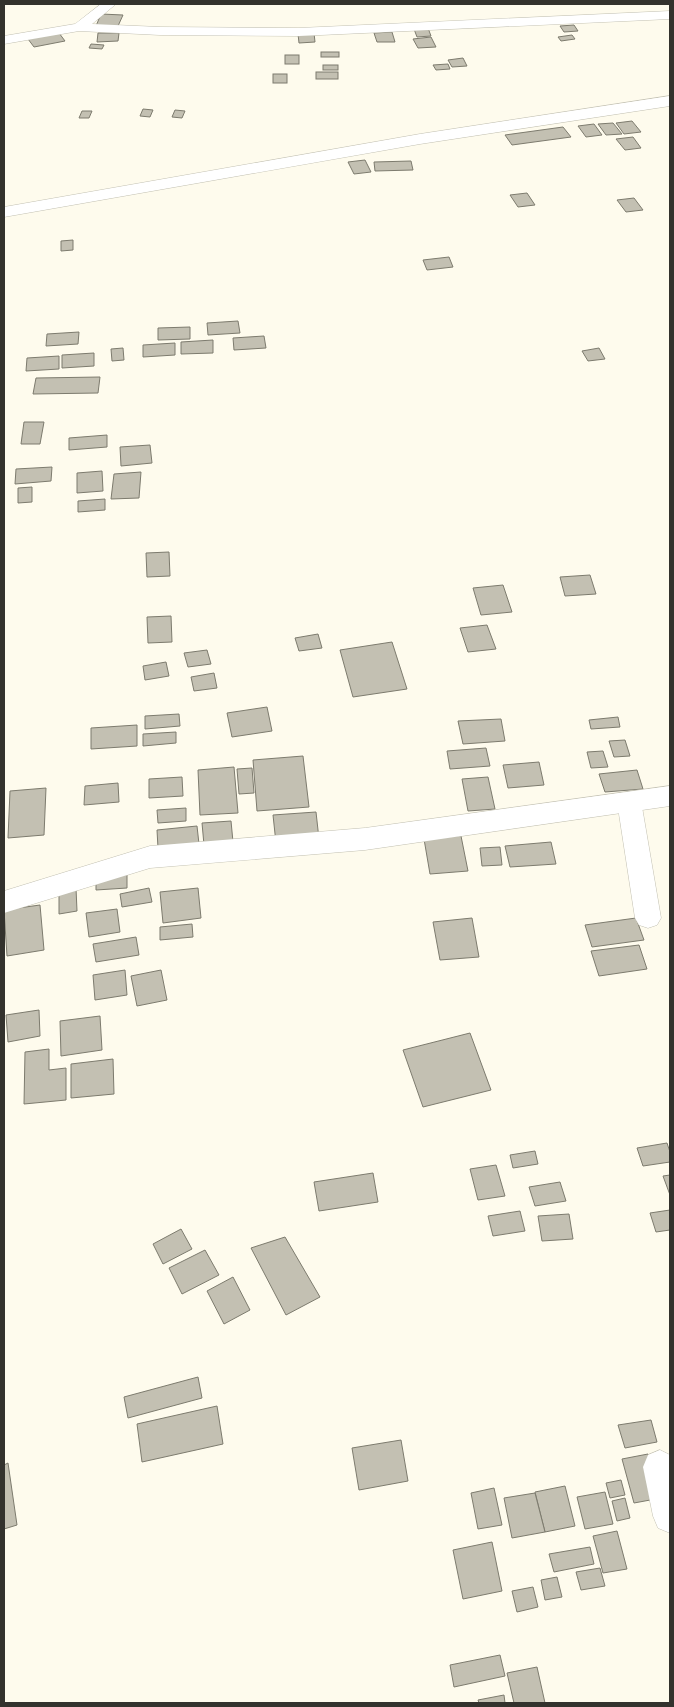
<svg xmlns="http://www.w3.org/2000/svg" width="674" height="1707" font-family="'Source Serif 4',serif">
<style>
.building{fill:#c3c0b2;stroke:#7d7b6e}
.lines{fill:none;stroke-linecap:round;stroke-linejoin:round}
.street-casing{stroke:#c2c0b2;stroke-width:1}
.secondary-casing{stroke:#c2c0b2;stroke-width:1}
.primary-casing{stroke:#c2c0b2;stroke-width:1}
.street{fill:#fff;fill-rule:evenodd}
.secondary{fill:#fff;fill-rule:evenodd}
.primary{fill:#fff;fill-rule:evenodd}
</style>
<rect width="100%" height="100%" fill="#fefbed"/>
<g class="building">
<path d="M 101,14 L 123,15 L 118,26 L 96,26 Z"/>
<path d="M 574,25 L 578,31 L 564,32 L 560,26 Z"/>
<path d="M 428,28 L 431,36 L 417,37 L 414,29 Z"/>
<path d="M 392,32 L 395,42 L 377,42 L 374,33 Z"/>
<path d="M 59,33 L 65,41 L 34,47 L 28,39 Z"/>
<path d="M 98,33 L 119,33 L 118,41 L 97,42 Z"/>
<path d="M 314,33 L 315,42 L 299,43 L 298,34 Z"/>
<path d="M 572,35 L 575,39 L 561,41 L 558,37 Z"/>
<path d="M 431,37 L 436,47 L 418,48 L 413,39 Z"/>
<path d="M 91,44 L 104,45 L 102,49 L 89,48 Z"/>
<rect x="321" y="52" width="18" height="5"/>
<rect x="285" y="55" width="14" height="9"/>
<path d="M 463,58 L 467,66 L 452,67 L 448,60 Z"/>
<path d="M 448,64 L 450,69 L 436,70 L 433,65 Z"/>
<rect x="323" y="65" width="15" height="5"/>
<rect x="316" y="72" width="22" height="7"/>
<rect x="273" y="74" width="14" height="9"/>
<path d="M 143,109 L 153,110 L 150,117 L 140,116 Z"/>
<path d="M 175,110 L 185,111 L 182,118 L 172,117 Z"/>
<path d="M 82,111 L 92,111 L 89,118 L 79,118 Z"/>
<path d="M 632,121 L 641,132 L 624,134 L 616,123 Z"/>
<path d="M 613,123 L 622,134 L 606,135 L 598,124 Z"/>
<path d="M 594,124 L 602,135 L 586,137 L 578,126 Z"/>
<path d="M 563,127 L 571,137 L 512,145 L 505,135 Z"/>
<path d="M 633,137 L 641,148 L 625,150 L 616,139 Z"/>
<path d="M 365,160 L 371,172 L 354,174 L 348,162 Z"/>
<path d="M 411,161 L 413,170 L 375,171 L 374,162 Z"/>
<path d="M 527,193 L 535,205 L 518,207 L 510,195 Z"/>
<path d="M 634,198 L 643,210 L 626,212 L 617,200 Z"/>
<path d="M 73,240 L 73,250 L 61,251 L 61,241 Z"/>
<path d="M 449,257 L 453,267 L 427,270 L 423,260 Z"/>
<path d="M 238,321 L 240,333 L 208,335 L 207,323 Z"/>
<path d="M 190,327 L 190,339 L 158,340 L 158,328 Z"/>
<path d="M 79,332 L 78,344 L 46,346 L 47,334 Z"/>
<path d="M 264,336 L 266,348 L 234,350 L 233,338 Z"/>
<path d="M 213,340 L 213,353 L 181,354 L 181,342 Z"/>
<path d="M 175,343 L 175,355 L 143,357 L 143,345 Z"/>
<path d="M 123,348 L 124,360 L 112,361 L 111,349 Z"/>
<path d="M 599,348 L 605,359 L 588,361 L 582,351 Z"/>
<path d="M 94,353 L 94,366 L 62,368 L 62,355 Z"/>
<path d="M 59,356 L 59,369 L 26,371 L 27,358 Z"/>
<path d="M 100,377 L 98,393 L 33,394 L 36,378 Z"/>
<path d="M 24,422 L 44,422 L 40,444 L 21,444 Z"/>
<path d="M 107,435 L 107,447 L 69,450 L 69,438 Z"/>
<path d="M 150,445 L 152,463 L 121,466 L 120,447 Z"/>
<path d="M 52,467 L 51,481 L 15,484 L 16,469 Z"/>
<path d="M 102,471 L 103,491 L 77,493 L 77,473 Z"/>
<path d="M 141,472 L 139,498 L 111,499 L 114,474 Z"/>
<path d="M 32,487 L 32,502 L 18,503 L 18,488 Z"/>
<path d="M 105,499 L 105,510 L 78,512 L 78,501 Z"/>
<path d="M 169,552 L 170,576 L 147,577 L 146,553 Z"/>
<path d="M 590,575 L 596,594 L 565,596 L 560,577 Z"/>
<path d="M 503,585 L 512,612 L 481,615 L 473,588 Z"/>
<path d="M 171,616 L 172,642 L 148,643 L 147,617 Z"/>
<path d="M 487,625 L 496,649 L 468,652 L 460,628 Z"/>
<path d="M 318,634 L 322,648 L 299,651 L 295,638 Z"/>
<path d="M 392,642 L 407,689 L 353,697 L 340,650 Z"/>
<path d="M 207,650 L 211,664 L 188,667 L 184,653 Z"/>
<path d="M 166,662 L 169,676 L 145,680 L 143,666 Z"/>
<path d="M 214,673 L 217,688 L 194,691 L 191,677 Z"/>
<path d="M 267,707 L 272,731 L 232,737 L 227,713 Z"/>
<path d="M 179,714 L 180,726 L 145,729 L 145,716 Z"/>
<path d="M 618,717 L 620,727 L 591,729 L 589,720 Z"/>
<path d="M 501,719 L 505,741 L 463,744 L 458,721 Z"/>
<path d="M 137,725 L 137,746 L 91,749 L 91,728 Z"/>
<path d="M 176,732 L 176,743 L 143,746 L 143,734 Z"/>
<path d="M 625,740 L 630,756 L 614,757 L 609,741 Z"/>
<path d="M 486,748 L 490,766 L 450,769 L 447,751 Z"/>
<path d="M 603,751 L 608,767 L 591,768 L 587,752 Z"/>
<path d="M 303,756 L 309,807 L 257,811 L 253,760 Z"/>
<path d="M 539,762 L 544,785 L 508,788 L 503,765 Z"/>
<path d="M 234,767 L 238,813 L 200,815 L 198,770 Z"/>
<path d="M 252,768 L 254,793 L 239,794 L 237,769 Z"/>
<path d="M 637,770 L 643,789 L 605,792 L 599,774 Z"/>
<path d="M 182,777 L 183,796 L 149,798 L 149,779 Z"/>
<path d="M 488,777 L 495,809 L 468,811 L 462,779 Z"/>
<path d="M 118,783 L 119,802 L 84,805 L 85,786 Z"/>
<path d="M 46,788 L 44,835 L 8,838 L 10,791 Z"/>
<path d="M 186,808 L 186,821 L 158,823 L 157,810 Z"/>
<path d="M 316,812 L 319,839 L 276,843 L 273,815 Z"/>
<path d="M 231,821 L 233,842 L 204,845 L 202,823 Z"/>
<path d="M 197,826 L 199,844 L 158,848 L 157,830 Z"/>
<path d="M 461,836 L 468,871 L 430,874 L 424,839 Z"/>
<path d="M 551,842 L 556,864 L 510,867 L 505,846 Z"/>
<path d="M 500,847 L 502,865 L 482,866 L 480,848 Z"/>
<path d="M 127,875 L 127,888 L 96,890 L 96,878 Z"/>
<path d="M 76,888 L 77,911 L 59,914 L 59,890 Z"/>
<path d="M 149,888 L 152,902 L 122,907 L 120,894 Z"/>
<path d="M 198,888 L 201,918 L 163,923 L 160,892 Z"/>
<path d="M 40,905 L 44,950 L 7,956 L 4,910 Z"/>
<path d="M 117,909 L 120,932 L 89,937 L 86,913 Z"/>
<path d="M 472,918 L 479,957 L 440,960 L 433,922 Z"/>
<path d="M 636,918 L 644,940 L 592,947 L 585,925 Z"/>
<path d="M 192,924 L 193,937 L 160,940 L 160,927 Z"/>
<path d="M 136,937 L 139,955 L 96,962 L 93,944 Z"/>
<path d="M 639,945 L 647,969 L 599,976 L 591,951 Z"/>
<path d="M 125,970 L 127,995 L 95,1000 L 93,975 Z"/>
<path d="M 161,970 L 167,1000 L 137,1006 L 131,976 Z"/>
<path d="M 39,1010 L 40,1036 L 8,1042 L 6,1015 Z"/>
<path d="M 100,1016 L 102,1050 L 61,1056 L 60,1021 Z"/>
<path d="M 470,1033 L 491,1090 L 423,1107 L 403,1050 Z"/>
<path d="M 49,1049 L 49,1070 L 66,1068 L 66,1100 L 24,1104 L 25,1052 Z"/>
<path d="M 113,1059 L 114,1094 L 71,1098 L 71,1064 Z"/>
<path d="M 667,1143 L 670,1152 L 670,1162 L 643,1166 L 637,1148 Z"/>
<path d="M 535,1151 L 538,1164 L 513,1168 L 510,1155 Z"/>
<path d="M 496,1165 L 505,1196 L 478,1200 L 470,1169 Z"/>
<path d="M 373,1173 L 378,1202 L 319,1211 L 314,1182 Z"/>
<path d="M 670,1175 L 670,1195 L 663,1176 Z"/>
<path d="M 560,1182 L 566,1201 L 535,1206 L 529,1187 Z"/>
<path d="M 670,1210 L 670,1230 L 656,1232 L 650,1213 Z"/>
<path d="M 520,1211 L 525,1231 L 493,1236 L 488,1216 Z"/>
<path d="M 569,1214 L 573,1239 L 542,1241 L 538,1216 Z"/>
<path d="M 181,1229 L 192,1249 L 163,1264 L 153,1244 Z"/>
<path d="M 285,1237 L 320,1297 L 286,1315 L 251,1248 Z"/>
<path d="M 205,1250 L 219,1275 L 182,1294 L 169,1268 Z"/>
<path d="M 233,1277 L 250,1310 L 224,1324 L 207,1291 Z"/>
<path d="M 198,1377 L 202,1398 L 128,1418 L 124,1397 Z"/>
<path d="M 217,1406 L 223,1444 L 142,1462 L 137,1424 Z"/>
<path d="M 651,1420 L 657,1442 L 625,1448 L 618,1425 Z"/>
<path d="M 401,1440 L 408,1481 L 359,1490 L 352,1448 Z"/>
<path d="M 648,1454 L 661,1498 L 634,1503 L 622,1459 Z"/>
<path d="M 8,1463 L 17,1525 L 4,1529 L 4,1465 Z"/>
<path d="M 621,1480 L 625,1495 L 610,1498 L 606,1483 Z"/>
<path d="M 565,1486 L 575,1526 L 545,1532 L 535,1492 Z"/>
<path d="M 494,1488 L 502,1525 L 478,1529 L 471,1493 Z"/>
<path d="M 605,1492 L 613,1524 L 585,1529 L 577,1497 Z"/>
<path d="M 535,1493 L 545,1532 L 512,1538 L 504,1498 Z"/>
<path d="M 625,1498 L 630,1518 L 617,1521 L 612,1501 Z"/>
<path d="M 617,1531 L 627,1569 L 603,1573 L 593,1536 Z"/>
<path d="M 492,1542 L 502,1591 L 463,1599 L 453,1550 Z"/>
<path d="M 590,1547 L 594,1564 L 554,1572 L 549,1554 Z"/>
<path d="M 600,1568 L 605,1586 L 581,1590 L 576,1572 Z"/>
<path d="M 557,1577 L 562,1597 L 545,1600 L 541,1580 Z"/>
<path d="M 533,1587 L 538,1607 L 517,1612 L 512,1591 Z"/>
<path d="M 500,1655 L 505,1676 L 454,1687 L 450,1665 Z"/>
<path d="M 537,1667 L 545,1703 L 514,1703 L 507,1673 Z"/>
<path d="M 504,1695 L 505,1703 L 479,1703 L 478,1700 Z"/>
</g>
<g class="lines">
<defs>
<g id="street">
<path d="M 101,4 L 116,4 L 92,24 L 160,27 L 299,28 L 670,11 L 670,19 L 299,36 L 160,35 L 79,31 L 4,44 L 4,36 L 75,24 Z"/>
<path d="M 629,792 L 638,795 L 641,801 L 661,918 L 657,925 L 648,928 L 639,925 L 635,918 L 617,801 L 620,795 Z"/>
<path d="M 660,1450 L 670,1455 L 670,1533 L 658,1528 L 653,1516 L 643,1467 L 648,1455 Z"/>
</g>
<path id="secondary" d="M 670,786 L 670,806 L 365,850 L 150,868 L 4,913 L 4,891 L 150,846 L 365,828 Z"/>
<path id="primary" d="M 670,96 L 670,106 L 420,144 L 4,217 L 4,207 L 420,134 Z"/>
</defs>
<use href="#street" class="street-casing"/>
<use href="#secondary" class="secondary-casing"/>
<use href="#primary" class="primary-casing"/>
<use href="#street" class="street"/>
<use href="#secondary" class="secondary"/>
<use href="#primary" class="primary"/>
</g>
<rect width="674" height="1707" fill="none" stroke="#33322d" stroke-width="10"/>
</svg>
